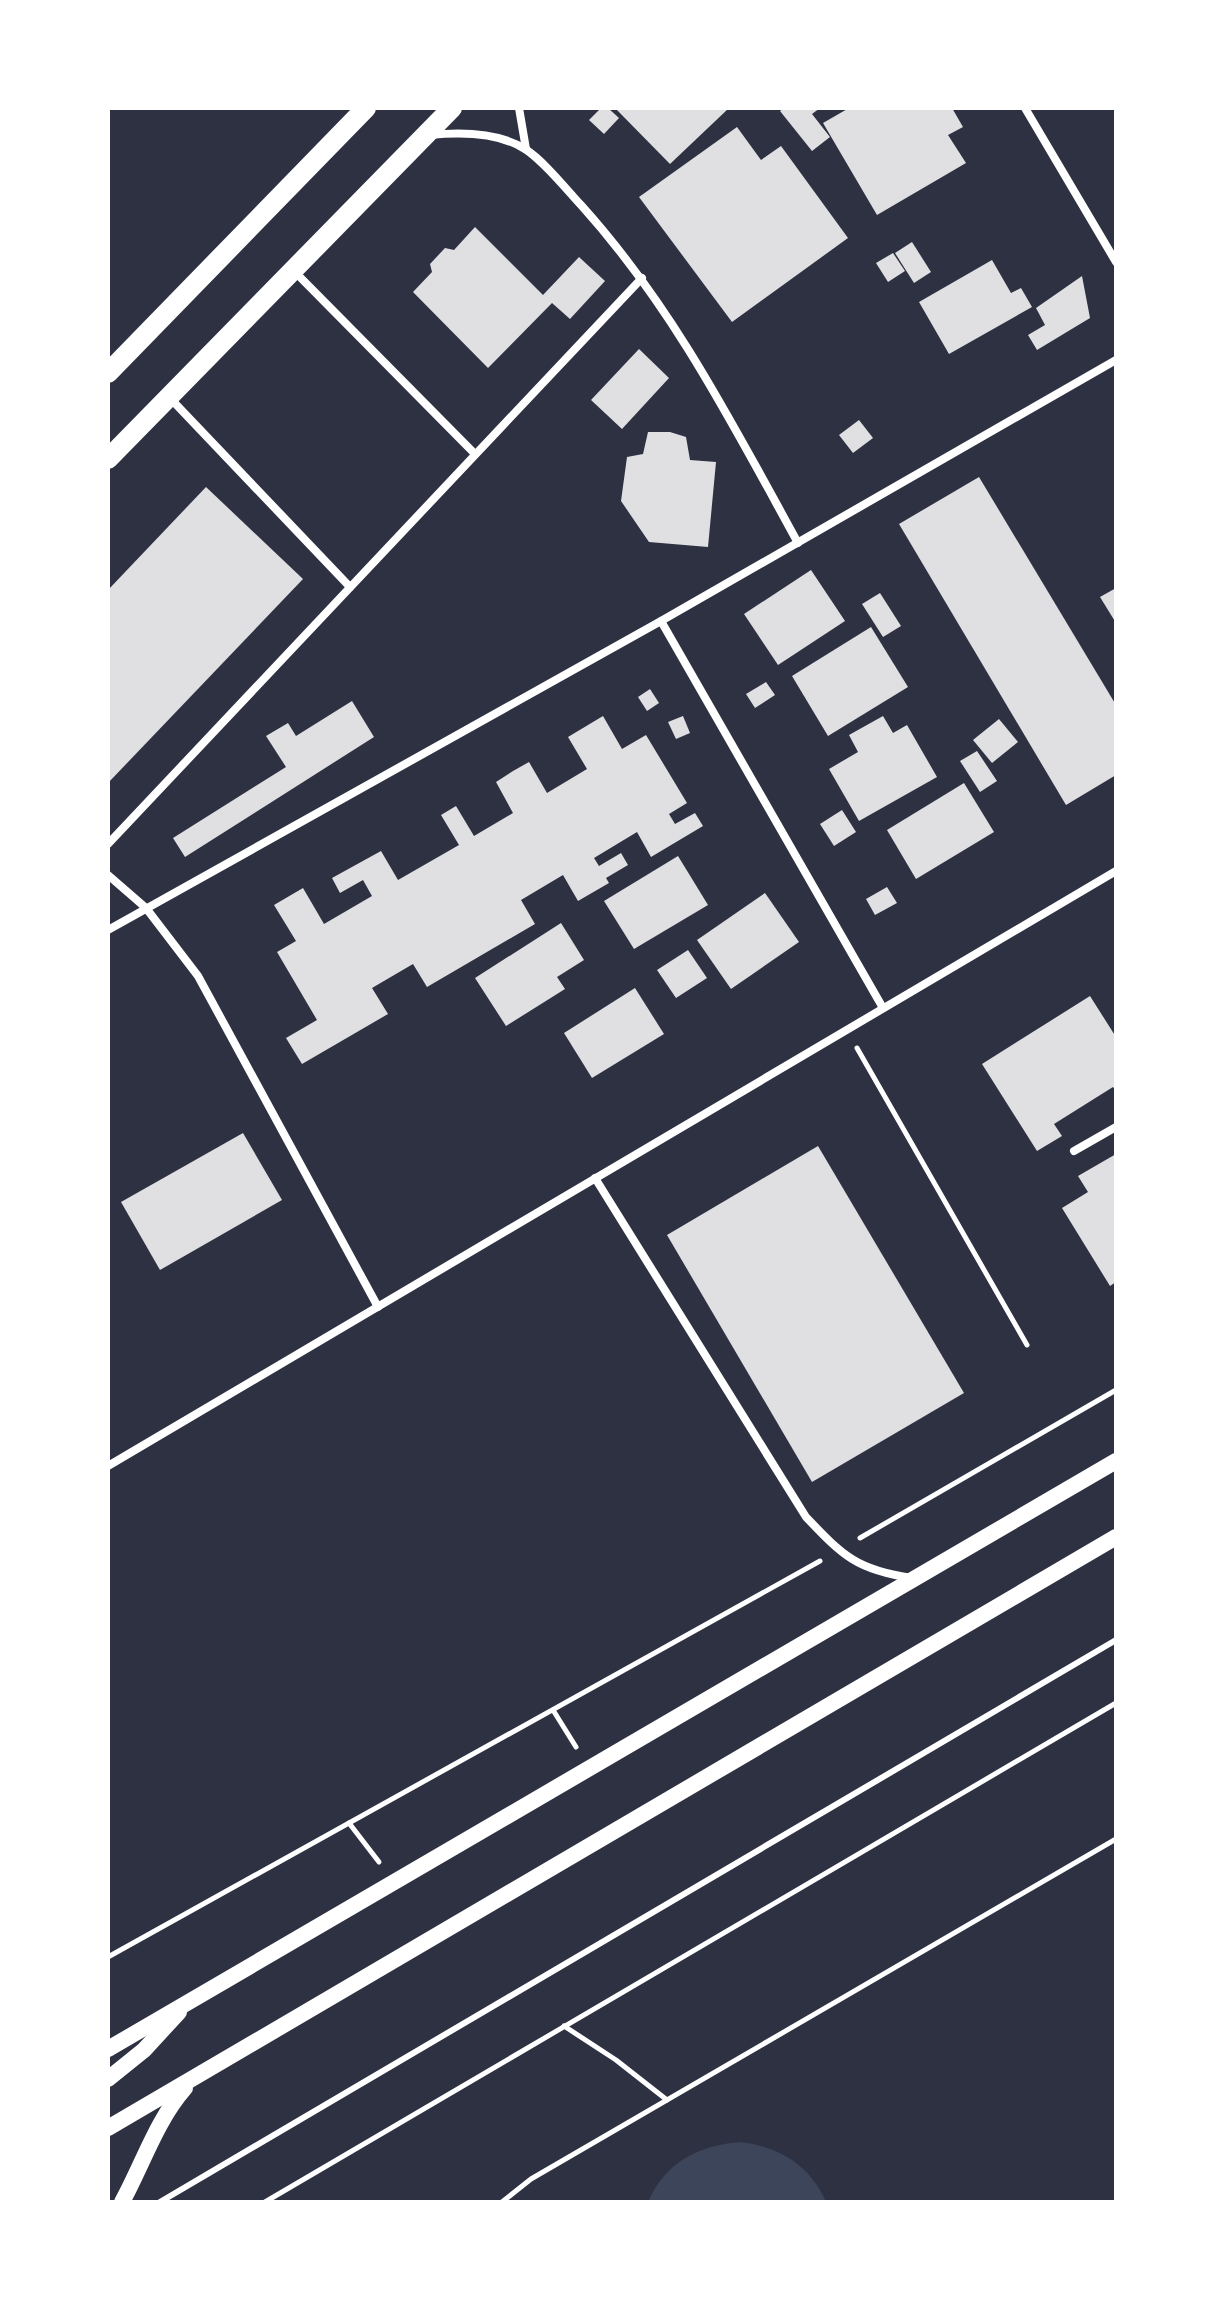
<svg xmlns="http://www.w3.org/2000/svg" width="1224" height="2310" font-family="Rubik,sans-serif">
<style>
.green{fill:#3c4559}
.building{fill:#e0e0e3}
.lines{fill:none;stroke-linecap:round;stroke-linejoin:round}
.path{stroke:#fff;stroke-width:5}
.service{stroke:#fff;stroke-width:6}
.minor{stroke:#fff;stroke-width:8}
.secondary{stroke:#fff;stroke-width:16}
.primary{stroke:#fff;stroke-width:20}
</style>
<rect width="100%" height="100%" fill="#2d3142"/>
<path class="green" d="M 741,2142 C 779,2147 810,2165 826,2202 L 648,2202 C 665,2162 699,2145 741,2142 Z"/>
<g class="building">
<path d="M 601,108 L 608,108 L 619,118 L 604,134 L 589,120 Z"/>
<path d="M 615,108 L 729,108 L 670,164 Z"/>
<path d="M 784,108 L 820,108 L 812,114 L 830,137 L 812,151 L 780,111 Z"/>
<path d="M 849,108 L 952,108 L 963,127 L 948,135 L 966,163 L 877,215 L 823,123 Z"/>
<path d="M 737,127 L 761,160 L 781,146 L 848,238 L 732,322 L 639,197 Z"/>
<path d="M 475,227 L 543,295 L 579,257 L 605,281 L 570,319 L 552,303 L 488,368 L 413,292 L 432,272 L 430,264 L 445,248 L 454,250 Z"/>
<path d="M 912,242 L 931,272 L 914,283 L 895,253 Z"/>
<path d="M 893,253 L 905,271 L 888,282 L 876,263 Z"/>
<path d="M 992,260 L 1011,293 L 1021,288 L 1032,307 L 949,354 L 919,302 Z"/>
<path d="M 1082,276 L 1090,318 L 1037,350 L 1028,335 L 1045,325 L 1036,308 Z"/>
<path d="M 639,349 L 669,378 L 622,429 L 591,400 Z"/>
<path d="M 859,420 L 873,438 L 853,453 L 839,435 Z"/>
<path d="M 648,432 L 670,432 L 686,437 L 690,460 L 716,462 L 708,547 L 649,542 L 621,501 L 627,457 L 643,454 Z"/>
<path d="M 979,477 L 1116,705 L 1116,775 L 1066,805 L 899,524 Z"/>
<path d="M 206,487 L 303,579 L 108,783 L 108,590 Z"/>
<path d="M 811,570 L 845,621 L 778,665 L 744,614 Z"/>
<path d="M 1116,588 L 1116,623 L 1100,597 Z"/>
<path d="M 880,593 L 901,626 L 883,637 L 862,604 Z"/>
<path d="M 871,627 L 908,687 L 828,736 L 792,676 Z"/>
<path d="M 766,682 L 775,695 L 755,708 L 746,694 Z"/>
<path d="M 650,689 L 659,703 L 647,711 L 638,697 Z"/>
<path d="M 352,701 L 374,737 L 185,857 L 173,838 L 286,767 L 266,736 L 288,723 L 296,736 Z"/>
<path d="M 603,716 L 622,749 L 646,735 L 687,803 L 669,814 L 675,824 L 695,813 L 703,826 L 651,857 L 637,832 L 594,858 L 599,866 L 621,853 L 628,865 L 606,878 L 609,883 L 578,901 L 563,875 L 521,900 L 535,924 L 427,987 L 413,964 L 372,988 L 388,1014 L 302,1064 L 286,1038 L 317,1020 L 277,952 L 296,941 L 274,905 L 303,888 L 324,924 L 372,896 L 363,880 L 340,893 L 332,878 L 381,851 L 398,880 L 459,845 L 441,815 L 456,806 L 474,836 L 513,813 L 496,782 L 513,771 L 529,762 L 547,793 L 587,769 L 568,737 Z"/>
<path d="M 683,716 L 690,733 L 676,739 L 668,722 Z"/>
<path d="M 883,716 L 893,733 L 907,725 L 937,777 L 859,821 L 829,769 L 858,752 L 849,735 Z"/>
<path d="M 999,719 L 1018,742 L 992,763 L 973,740 Z"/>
<path d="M 977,751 L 997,781 L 980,792 L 960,761 Z"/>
<path d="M 964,783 L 994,832 L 916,879 L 887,830 Z"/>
<path d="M 842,810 L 856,832 L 834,846 L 820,824 Z"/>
<path d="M 678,856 L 708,905 L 634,949 L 604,901 Z"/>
<path d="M 887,887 L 897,903 L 875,915 L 866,899 Z"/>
<path d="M 765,893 L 799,942 L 731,989 L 697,940 Z"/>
<path d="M 561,923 L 584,960 L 557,977 L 565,989 L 506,1026 L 475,978 Z"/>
<path d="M 688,950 L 707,978 L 676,998 L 657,970 Z"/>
<path d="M 635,988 L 664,1034 L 592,1078 L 564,1033 Z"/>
<path d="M 1090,996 L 1116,1037 L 1116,1091 L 1113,1087 L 1054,1124 L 1062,1136 L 1037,1151 L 982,1064 Z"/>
<path d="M 243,1133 L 282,1200 L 160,1270 L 121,1202 Z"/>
<path d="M 818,1146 L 964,1393 L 812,1482 L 667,1235 Z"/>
<path d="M 1116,1154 L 1116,1282 L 1110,1286 L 1062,1208 L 1088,1192 L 1078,1176 Z"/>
</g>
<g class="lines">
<g class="path">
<path d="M 857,1048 L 1027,1345"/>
<path d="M 860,1538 L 1116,1390"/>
<path d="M 553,1710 L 576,1747"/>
<path d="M 349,1823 L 379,1862"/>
<path d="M 108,1957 L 820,1561"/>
<path d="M 564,2026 L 616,2060 L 667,2100"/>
<path d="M 265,2202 L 1116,1703"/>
<path d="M 502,2202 L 531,2179 L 1116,1839"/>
</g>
<path class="service" d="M 160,2202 L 1116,1640"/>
<g class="minor">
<path d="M 519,108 L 526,149"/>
<path d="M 1025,108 L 1116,262"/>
<path d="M 430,135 C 460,132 498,132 525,149 C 544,161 566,189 581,205 C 673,307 732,423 798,543"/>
<path d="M 293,270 L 475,454"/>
<path d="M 169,397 L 350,587"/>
<path d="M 661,621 L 883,1008"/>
<path d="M 108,844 L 642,278"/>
<path d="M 108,875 L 146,908 L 198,976 L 378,1307"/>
<path d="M 108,930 L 661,621 L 1116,360"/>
<path d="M 1074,1151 L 1116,1127"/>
<path d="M 595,1178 L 806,1517 C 843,1556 857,1570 912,1578"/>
<path d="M 108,1466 L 1116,871"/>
</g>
<g class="secondary">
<path d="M 108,2049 L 1116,1461"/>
<path d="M 108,2079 L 144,2050 L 179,2012"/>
<path d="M 108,2128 L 1116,1537"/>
<path d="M 122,2202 C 143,2164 156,2121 185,2088"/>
</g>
<g class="primary">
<path d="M 108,373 L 366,108"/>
<path d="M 108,459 L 452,108"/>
</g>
</g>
<rect width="1224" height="2310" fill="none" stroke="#ffffff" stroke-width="220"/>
</svg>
